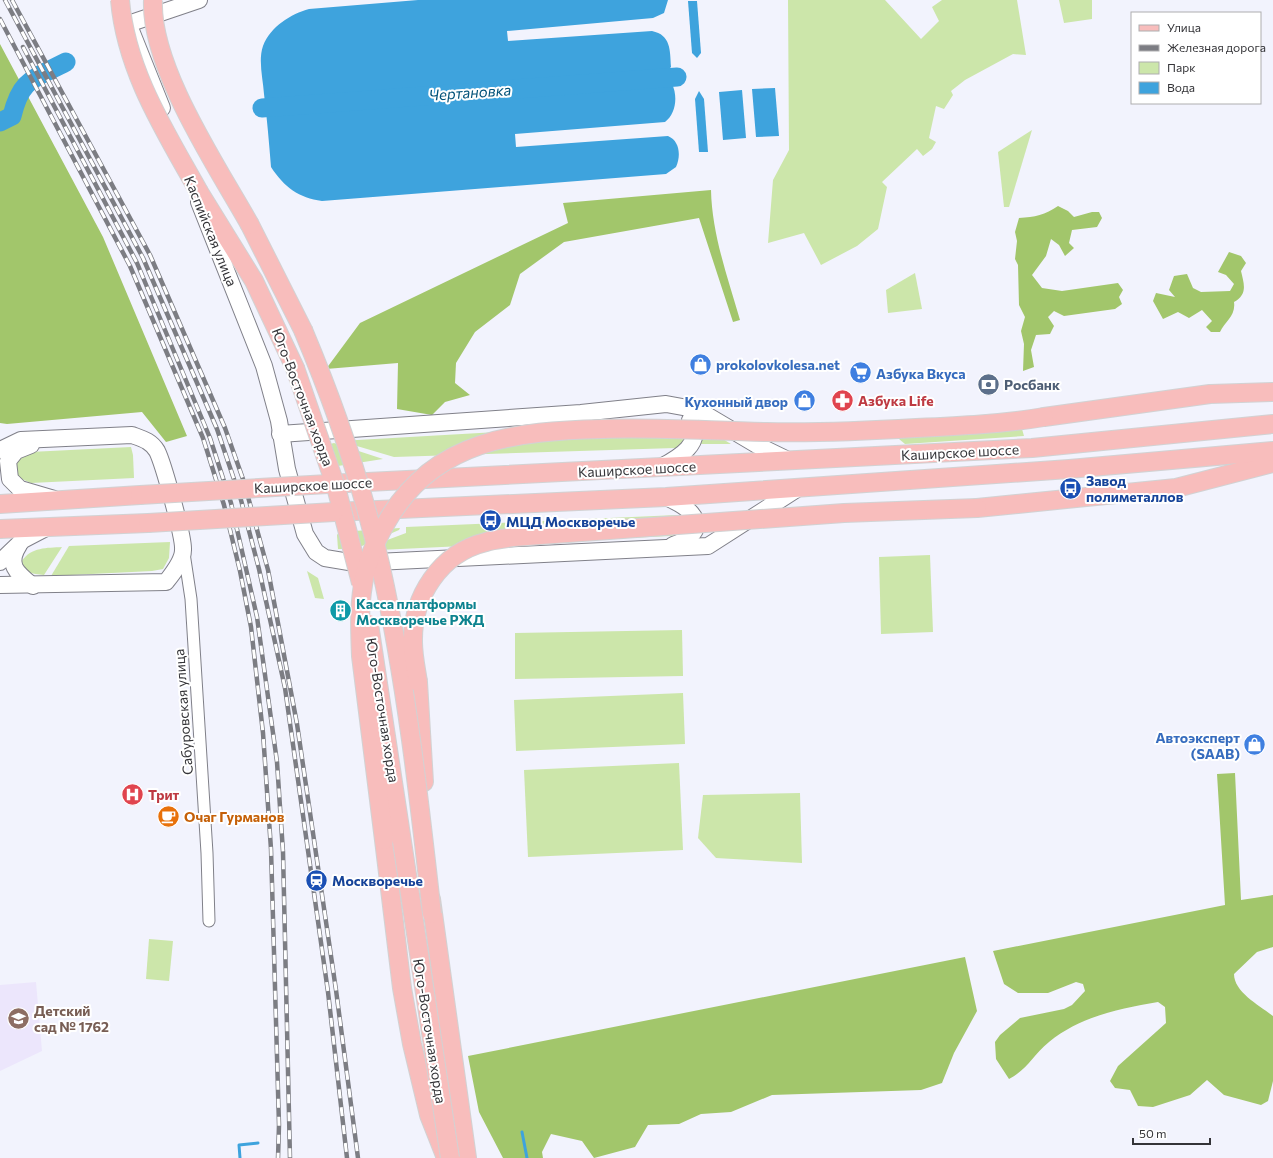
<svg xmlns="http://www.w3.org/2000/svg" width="1273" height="1158" font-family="Commissioner,sans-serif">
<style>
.education{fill:#ece6fc}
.green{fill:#cce6aa}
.forest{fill:#a2c66b}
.water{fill:#3ea3dd}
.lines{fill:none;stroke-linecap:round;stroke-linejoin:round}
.stream{stroke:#3ea3dd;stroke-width:3}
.river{stroke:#3ea3dd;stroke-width:19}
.minor-casing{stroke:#808089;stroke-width:13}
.secondary-casing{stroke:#808089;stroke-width:18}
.primary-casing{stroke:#d2d2d3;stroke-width:20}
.minor{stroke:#fff;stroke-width:11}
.secondary{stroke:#fff;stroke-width:16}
.primary{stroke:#f8bdbc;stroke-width:18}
.rail-casing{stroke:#7c7d83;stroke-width:4.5}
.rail{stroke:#fff;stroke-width:3;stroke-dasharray:9;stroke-linecap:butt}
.primary-bridge-casing{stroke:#d2d2d3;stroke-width:20;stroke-linecap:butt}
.primary-bridge{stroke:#f8bdbc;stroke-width:18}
.labels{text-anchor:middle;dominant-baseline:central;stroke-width:4;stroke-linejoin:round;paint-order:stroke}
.street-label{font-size:14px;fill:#343438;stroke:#fff}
.shop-label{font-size:14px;font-weight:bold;fill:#366cbe;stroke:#fff;text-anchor:start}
.service-label{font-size:14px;font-weight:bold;fill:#4e5e75;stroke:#fff;text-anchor:start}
.health-label{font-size:14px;font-weight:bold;fill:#be3a42;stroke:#fff;text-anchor:start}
.transit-label{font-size:14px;font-weight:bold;fill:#164399;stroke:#fff;text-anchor:start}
.culture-label{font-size:14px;font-weight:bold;fill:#0d838f;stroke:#fff;text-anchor:start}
.food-label{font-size:14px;font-weight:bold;fill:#c56008;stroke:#fff;text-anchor:start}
.education-label{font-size:14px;font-weight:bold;fill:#785e54;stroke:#fff;text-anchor:start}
.water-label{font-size:15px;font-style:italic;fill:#005178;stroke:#fff}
</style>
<rect width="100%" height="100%" fill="#f2f3fd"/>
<path class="education" d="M 36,982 L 42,1051 L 0,1071 L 0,985 Z"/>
<g class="green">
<path d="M 788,0 L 885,0 L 921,39 L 939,21 L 932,7 L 942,0 L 1017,0 L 1026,55 L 1013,54 L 965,80 L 951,91 L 953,95 L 944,109 L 936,106 L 929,138 L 936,142 L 932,149 L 923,156 L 917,149 L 882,182 L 887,187 L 878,229 L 857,246 L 821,265 L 804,233 L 768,243 L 773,180 L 789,150 Z"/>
<path d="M 1059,0 L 1092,0 L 1092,19 L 1064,23 Z"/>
<path d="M 1032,130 L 1009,207 L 1004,207 L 998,152 Z"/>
<path d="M 915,273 L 922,309 L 888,313 L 886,290 Z"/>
<path d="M 671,422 L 685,435 C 684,442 681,446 675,448 L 394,457 L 340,441 Z"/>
<path d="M 1022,429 L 1024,436 L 905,444 L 899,439 L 899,430 Z"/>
<path d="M 704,430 L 708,430 L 731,444 L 701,444 Z"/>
<path d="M 334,443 L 383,459 L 325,468 L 318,447 Z"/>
<path d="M 131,447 L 133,455 L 134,478 L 31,483 L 17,477 C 16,460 16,460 30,452 Z"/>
<path d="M 677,515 L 682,516 L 685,530 L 677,535 L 670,536 L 358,551 L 406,533 L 406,527 Z"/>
<path d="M 400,528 L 399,530 L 355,549 L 338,549 L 337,535 L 339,532 Z"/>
<path d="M 170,542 L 169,558 L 163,569 L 152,571 L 51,576 L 69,546 Z"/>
<path d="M 62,547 L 44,575 C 32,574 25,573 22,561 C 31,547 47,548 62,547 Z"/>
<path d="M 930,555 L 933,632 L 881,634 L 879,557 Z"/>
<path d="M 307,571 L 318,578 L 324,599 L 315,598 Z"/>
<path d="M 682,630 L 683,676 L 515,679 L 515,633 Z"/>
<path d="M 683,693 L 685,744 L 516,751 L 514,700 Z"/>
<path d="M 679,763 L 683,850 L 528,857 L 524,770 Z"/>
<path d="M 800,793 L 802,863 L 716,858 L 698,838 L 703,795 Z"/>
<path d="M 149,939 L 173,941 L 169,981 L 146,979 Z"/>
</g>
<g class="forest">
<path d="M 0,44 L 103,237 L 187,436 L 166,442 L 142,412 L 7,424 L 0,423 Z"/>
<path d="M 711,190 C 712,235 728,278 740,320 L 733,322 L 699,218 L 564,242 L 520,274 L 510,305 L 475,332 L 456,363 L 455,383 L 470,395 L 445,402 L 432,415 L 397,409 L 398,363 L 326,369 L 360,323 L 568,223 L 563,203 Z"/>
<path d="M 1058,206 L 1068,211 L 1074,217 L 1092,212 L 1099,212 L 1102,218 L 1097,227 L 1072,230 L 1069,243 L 1074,248 L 1065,256 L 1059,245 L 1051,239 L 1046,256 L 1032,275 L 1042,288 L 1062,291 L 1118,283 L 1123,290 L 1119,297 L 1122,304 L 1115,309 L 1064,316 L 1054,311 L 1048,317 L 1054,326 L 1050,334 L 1036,335 L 1031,350 L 1034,367 L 1023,371 L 1024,344 L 1021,331 L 1025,317 L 1019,305 L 1018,265 L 1015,259 L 1017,241 L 1015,232 L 1019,218 C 1035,217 1045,215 1058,206 Z"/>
<path d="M 1229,252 L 1241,256 L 1246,263 L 1241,271 C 1244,284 1248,294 1234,302 C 1236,316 1225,321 1220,332 L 1211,332 L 1206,327 L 1212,321 L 1202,310 L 1189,318 L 1178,312 L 1163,319 L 1153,301 L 1156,293 L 1175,297 L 1169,290 L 1174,276 L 1187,274 L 1193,288 L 1201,292 L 1230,291 L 1234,284 L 1226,275 L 1218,272 Z"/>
<path d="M 1235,773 L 1241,900 L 1273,895 L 1273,947 L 1257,952 L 1234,974 C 1234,992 1259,1005 1273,1016 L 1273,1081 L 1268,1101 L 1261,1105 L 1224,1095 L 1207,1080 L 1190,1095 L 1153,1107 L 1138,1106 L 1130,1090 L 1115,1088 L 1110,1081 L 1118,1066 L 1166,1023 L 1165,1007 L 1158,1002 C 1119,1009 1081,1016 1049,1042 C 1033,1055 1028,1069 1009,1079 L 996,1059 L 995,1042 L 1000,1035 L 1020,1018 L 1064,1009 L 1072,1005 L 1085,991 L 1083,984 L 1076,982 L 1048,993 L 1018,993 L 1004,984 L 993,951 L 1225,905 L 1217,774 Z"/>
<path d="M 965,957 L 977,1011 L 954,1053 L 942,1083 L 921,1090 L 772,1095 L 731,1112 L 701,1114 L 679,1124 L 648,1125 L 635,1147 L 594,1158 L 582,1141 L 551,1134 L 542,1152 L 543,1158 L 503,1158 L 479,1112 L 468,1056 Z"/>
</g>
<g class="water">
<path d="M 418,0 L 668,0 L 664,13 L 653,18 L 507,31 L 508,41 L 652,31 C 671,35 670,50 671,67 L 669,69 L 269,100 L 270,113 L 672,84 C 678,96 676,114 665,122 L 515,134 L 516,147 L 668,136 C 680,141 681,156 676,167 L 666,174 L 322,201 C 299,198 284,187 271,167 C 269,143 267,118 264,94 C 263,79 258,60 263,46 C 271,26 291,14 309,9 Z"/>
<path d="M 688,1 L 697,1 L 701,53 L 697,58 L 692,53 Z"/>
<path d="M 775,88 L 779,136 L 756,137 L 752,89 Z"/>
<path d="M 742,90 L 746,138 L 723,140 L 719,92 Z"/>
<path d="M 699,91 L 704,99 L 708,152 L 699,152 L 695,99 Z"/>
</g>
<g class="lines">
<g class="stream">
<path d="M 522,1132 L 527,1158"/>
<path d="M 240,1158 L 239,1145 L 258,1143"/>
</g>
<g class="river">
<path d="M 262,108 L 677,77"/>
<path d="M 0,122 L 12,116 C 21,78 34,79 66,62"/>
</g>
<defs>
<path id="minor" d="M 184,553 L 191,599 L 207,853 L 209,921"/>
<g id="secondary">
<path d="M 128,24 L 199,0"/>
<path d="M 130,28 L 162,108"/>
<path d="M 199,202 L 264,366 L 279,421 L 287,469 L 305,534 L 316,552 L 325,558 L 355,563 L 708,546 L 800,487"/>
<path d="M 280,434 L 581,413 L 666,404 L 688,408 L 703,413 L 757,445 L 790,461"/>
<path d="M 31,445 L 16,451 L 8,461 L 10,479 L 20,489 L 54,499"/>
<path d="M 0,450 L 21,440 L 132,435 C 143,439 151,441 157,451 C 163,463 184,537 183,550 C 183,561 173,573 166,582 L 0,585"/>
<path d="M 661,467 C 678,458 705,443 690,420"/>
<path d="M 666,497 C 674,501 684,505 690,512 C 706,529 688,540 673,545"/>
<path d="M 19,545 C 6,565 17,573 33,586"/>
<path d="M 0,562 L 23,540 L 46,528"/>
</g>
<g id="primary">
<path d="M 199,192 L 254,281 L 295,368"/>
<path d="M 250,225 L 303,330"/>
<path d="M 1044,417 L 1210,394 L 1273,392"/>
<path d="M 328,484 L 1032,448 L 1273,424"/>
<path d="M 0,504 L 140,495"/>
<path d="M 977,508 L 1176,488 L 1273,463"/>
<path d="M 334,512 L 666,497 L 1069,469 L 1273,451"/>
<path d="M 0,529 L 148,523"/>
<path d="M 418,682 L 424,782"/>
<path d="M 384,840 L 402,988 L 412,1044 L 429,1115 L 446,1158"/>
<path d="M 431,899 L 467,1158"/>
</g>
</defs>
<use href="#minor" class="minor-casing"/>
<use href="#secondary" class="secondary-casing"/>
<use href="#primary" class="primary-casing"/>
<use href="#minor" class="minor"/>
<use href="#secondary" class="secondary"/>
<use href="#primary" class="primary"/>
<defs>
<g id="rail">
<path d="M 5,0 L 143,258 L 217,429 L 241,500 L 259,569 L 285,688 L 328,992 L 347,1158"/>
<path d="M 12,0 L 150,255 L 225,428 L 244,482 L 268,570 L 297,724 L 336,990 L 358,1158"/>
<path d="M 0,19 L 130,266 L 203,438 L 224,505 L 240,571 L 251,627 L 263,733 L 271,849 L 279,1125 L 278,1158"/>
<path d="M 23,47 L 137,263 L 210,438 L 231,503 L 257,617 L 277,762 L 283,852 L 290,1158"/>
</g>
</defs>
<use href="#rail" class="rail-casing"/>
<use href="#rail" class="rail"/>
<defs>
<g id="primary-bridge">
<path d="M 120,0 C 126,71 165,131 199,192"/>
<path d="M 153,0 C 150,67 217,166 250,225"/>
<path d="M 303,330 C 335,406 363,486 381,568 C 406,681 419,798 432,914"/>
<path d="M 295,368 L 336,487 L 361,583"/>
<path d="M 140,495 L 328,484"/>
<path d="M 148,523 L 334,512"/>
<path d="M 369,624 L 450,1158"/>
<path d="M 418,682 C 416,669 413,655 413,642 C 412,597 440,553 486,542 C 495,539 504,539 513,537 L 844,513 L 977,508"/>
<path d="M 384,840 L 361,656 C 360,632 359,608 363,585 C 366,563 375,542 386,523 C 433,439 517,431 603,429 C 657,427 711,431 766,432 C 816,433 866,431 916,428 C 959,426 1002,424 1044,417"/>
</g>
</defs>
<use href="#primary-bridge" class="primary-bridge-casing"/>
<use href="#primary-bridge" class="primary-bridge"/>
</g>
<defs>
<symbol id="shop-disc" viewBox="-11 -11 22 22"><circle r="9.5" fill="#3f7fe0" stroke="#fff"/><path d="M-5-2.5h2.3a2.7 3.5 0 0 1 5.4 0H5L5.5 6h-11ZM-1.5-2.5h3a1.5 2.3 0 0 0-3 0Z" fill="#fff"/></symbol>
<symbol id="supermarket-disc" viewBox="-11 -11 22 22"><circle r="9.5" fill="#3f7fe0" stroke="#fff"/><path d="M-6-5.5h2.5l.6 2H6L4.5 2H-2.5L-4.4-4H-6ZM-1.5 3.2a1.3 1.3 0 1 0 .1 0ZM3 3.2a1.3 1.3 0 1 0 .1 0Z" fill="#fff"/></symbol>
<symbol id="bank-disc" viewBox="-11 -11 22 22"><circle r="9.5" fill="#5c6f8a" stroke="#fff"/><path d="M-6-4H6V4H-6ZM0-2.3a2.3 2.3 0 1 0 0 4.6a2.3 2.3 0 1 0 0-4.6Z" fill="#fff"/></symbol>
<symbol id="pharmacy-disc" viewBox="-11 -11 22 22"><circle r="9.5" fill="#e0444e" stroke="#fff"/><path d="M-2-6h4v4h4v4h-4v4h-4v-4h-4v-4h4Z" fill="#fff"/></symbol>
<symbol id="bus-disc" viewBox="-11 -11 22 22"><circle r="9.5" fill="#1a4fb4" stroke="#fff"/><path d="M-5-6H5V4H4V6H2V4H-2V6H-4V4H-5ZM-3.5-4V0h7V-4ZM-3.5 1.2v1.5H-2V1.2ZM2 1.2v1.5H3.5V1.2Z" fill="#fff"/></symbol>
<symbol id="building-disc" viewBox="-11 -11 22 22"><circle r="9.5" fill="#0f9aa8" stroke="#fff"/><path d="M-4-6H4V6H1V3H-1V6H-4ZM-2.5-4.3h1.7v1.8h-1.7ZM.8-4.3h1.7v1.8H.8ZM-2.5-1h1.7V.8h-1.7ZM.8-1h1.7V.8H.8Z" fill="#fff"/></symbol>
<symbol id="hospital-disc" viewBox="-11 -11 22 22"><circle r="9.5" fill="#e0444e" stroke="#fff"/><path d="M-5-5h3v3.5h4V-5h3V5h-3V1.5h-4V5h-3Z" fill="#fff"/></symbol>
<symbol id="cafe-disc" viewBox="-11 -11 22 22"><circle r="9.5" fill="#e8710a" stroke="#fff"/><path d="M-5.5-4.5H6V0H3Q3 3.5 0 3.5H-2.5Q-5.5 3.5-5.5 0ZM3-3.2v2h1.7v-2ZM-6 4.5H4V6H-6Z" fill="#fff"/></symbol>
<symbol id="station-disc" viewBox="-11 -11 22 22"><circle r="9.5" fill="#1a4fb4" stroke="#fff"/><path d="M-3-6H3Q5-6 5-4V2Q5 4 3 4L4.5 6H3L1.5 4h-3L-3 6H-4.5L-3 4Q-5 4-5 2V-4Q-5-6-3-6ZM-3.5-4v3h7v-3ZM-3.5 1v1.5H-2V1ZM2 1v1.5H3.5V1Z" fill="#fff"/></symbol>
<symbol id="school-disc" viewBox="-11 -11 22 22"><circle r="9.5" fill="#8d6e63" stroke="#fff"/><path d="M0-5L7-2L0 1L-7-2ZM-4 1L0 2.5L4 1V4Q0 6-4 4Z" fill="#fff"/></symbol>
</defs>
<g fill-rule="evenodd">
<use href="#shop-disc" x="688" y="352" width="25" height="25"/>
<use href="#supermarket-disc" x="848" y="360" width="25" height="25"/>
<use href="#bank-disc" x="976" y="372" width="25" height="25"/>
<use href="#pharmacy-disc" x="830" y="388" width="25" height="25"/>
<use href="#shop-disc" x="792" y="388" width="25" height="25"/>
<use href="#bus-disc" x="1058" y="476" width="25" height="25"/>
<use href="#bus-disc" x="478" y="508" width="25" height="25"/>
<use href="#building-disc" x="328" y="598" width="25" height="25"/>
<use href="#shop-disc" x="1242" y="732" width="25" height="25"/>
<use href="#hospital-disc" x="120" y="782" width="25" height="25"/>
<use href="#cafe-disc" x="156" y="804" width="25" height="25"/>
<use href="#station-disc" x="304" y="868" width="25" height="25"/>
<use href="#school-disc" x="6" y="1006" width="25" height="25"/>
</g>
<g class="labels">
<g class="street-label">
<text transform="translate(211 231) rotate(68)">Каспийская улица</text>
<text transform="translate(303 397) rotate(69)">Юго-Восточная хорда</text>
<text transform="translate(960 452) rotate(-3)">Каширское шоссе</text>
<text transform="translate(637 469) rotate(-3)">Каширское шоссе</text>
<text transform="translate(313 485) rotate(-3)">Каширское шоссе</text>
<text transform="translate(383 710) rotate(81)">Юго-Восточная хорда</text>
<text transform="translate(183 712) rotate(-94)">Сабуровская улица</text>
<text transform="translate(430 1031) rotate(81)">Юго-Восточная хорда</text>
</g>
<g class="shop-label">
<text x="716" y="364">prokolovkolesa.net</text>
<text x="876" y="373">Азбука Вкуса</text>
<text x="788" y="401" text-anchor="end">Кухонный двор</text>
<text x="1240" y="737" text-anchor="end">Автоэксперт<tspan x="1240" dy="16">(SAAB)</tspan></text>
</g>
<g class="service-label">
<text x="1004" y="384">Росбанк</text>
</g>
<g class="health-label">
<text x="858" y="400">Азбука Life</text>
<text x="148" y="794">Трит</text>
</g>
<g class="transit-label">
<text x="1086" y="480">Завод<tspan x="1086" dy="16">полиметаллов</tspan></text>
<text x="506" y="521">МЦД Москворечье</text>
<text x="332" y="880">Москворечье</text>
</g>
<g class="culture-label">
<text x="356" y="603">Касса платформы<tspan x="356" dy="16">Москворечье РЖД</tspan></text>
</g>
<g class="food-label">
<text x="184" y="816">Очаг Гурманов</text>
</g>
<g class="education-label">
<text x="34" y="1010">Детский<tspan x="34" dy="16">сад № 1762</tspan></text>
</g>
<g class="water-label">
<text transform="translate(470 92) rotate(-4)">Чертановка</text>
</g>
</g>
<rect x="1131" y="12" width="130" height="92" fill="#ffffff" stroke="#aeaeaf"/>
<rect x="1139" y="25" width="20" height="6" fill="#f8bdbc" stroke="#aeaeaf"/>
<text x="1167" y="32" font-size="12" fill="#343438">Улица</text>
<rect x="1139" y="45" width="20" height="6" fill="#7c7d83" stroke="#aeaeaf"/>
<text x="1167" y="52" font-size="12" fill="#343438">Железная дорога</text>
<rect x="1139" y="62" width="20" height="12" fill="#cce6aa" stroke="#aeaeaf"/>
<text x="1167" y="72" font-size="12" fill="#343438">Парк</text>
<rect x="1139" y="82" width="20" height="12" fill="#3ea3dd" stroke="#aeaeaf"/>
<text x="1167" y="92" font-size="12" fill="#343438">Вода</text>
<path d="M1133 1138v6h77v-6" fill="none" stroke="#343438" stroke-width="2"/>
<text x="1139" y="1138" font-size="12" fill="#343438" stroke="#ffffff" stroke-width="3" paint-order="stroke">50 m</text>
</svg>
